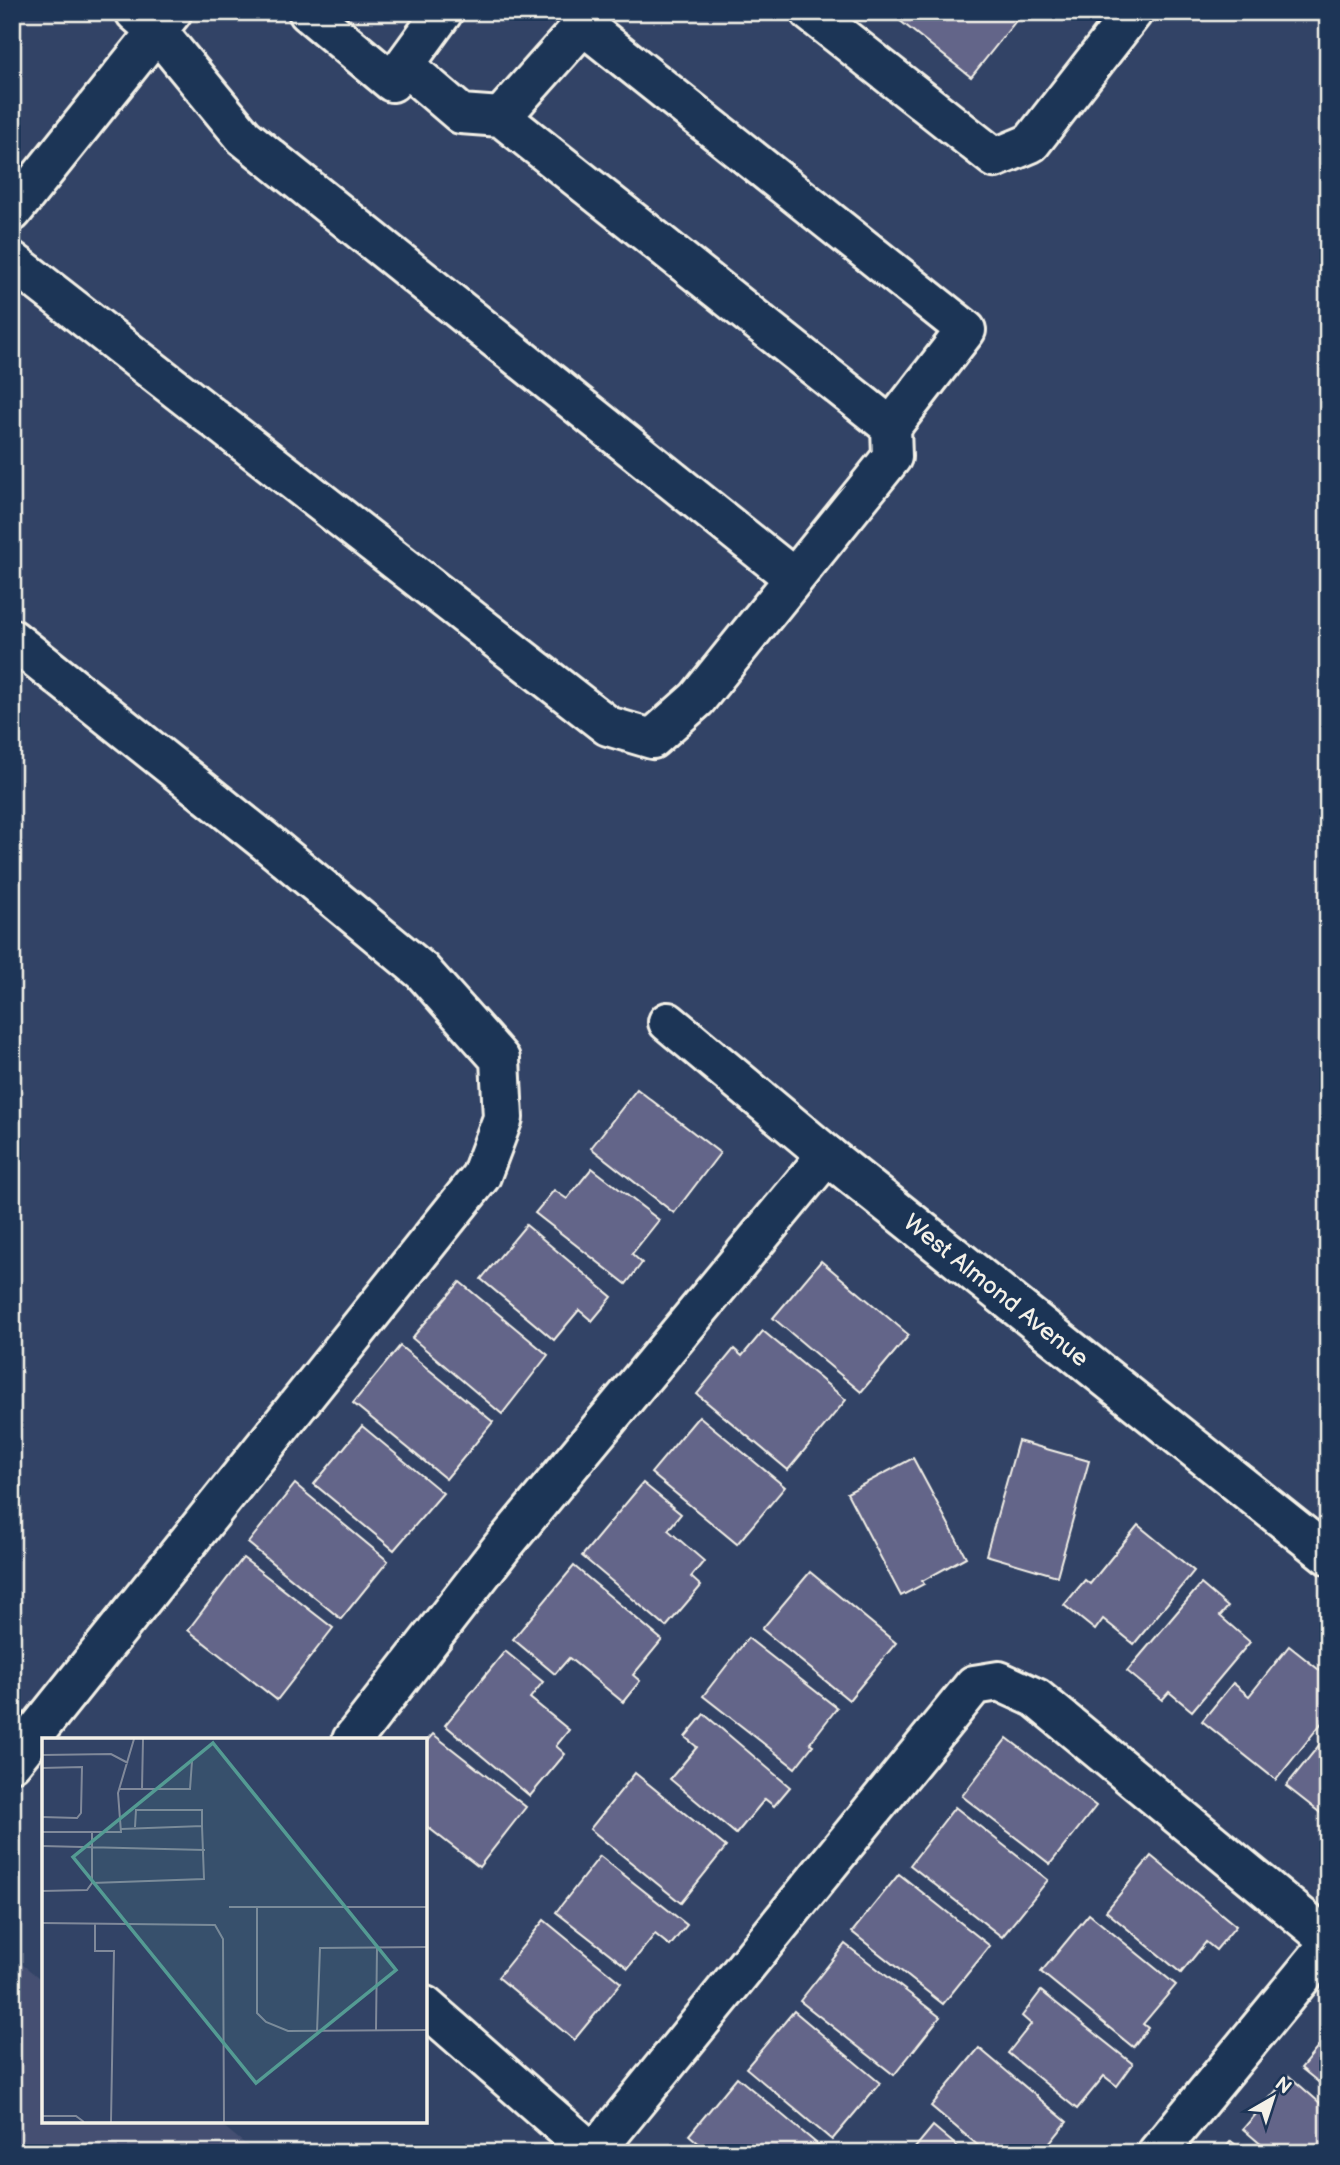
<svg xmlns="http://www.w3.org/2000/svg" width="1340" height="2165" font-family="'Balsamiq Sans',sans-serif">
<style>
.built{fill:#455072}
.building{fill:#646589;stroke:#f4f1e8;stroke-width:2}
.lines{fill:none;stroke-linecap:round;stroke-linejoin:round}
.minor-casing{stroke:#f4f1e8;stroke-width:44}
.minor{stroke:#1d3557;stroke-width:38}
.labels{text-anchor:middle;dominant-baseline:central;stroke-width:5;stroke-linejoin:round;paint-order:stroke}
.street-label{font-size:24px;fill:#f4f1e8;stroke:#1d3557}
.inset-road{fill:none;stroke:#80899a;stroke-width:2}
.view{fill:#549b93;fill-opacity:0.15;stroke:#549b93;stroke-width:3.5}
.inset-edge{fill:none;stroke:#f4f1e8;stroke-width:3.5}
</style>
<rect width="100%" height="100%" fill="#324366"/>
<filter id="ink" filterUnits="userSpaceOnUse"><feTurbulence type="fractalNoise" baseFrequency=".0143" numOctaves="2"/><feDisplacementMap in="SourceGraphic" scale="14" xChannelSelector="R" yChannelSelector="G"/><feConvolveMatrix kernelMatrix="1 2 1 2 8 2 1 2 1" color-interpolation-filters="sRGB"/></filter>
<g filter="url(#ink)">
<path class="built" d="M 12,1956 L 44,1982 L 44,2121 L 217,2121 L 256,2153 L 12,2153 Z"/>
<g class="building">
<path d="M 889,12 L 1023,12 L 971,77 Z"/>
<path d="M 637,1089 L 720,1153 L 674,1213 L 591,1148 Z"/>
<path d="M 592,1168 L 659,1220 L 632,1254 L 642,1263 L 626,1284 L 535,1213 L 554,1190 L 567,1199 Z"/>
<path d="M 526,1225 L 612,1297 L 592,1321 L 579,1310 L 554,1340 L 481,1279 Z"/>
<path d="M 821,1261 L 909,1335 L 861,1392 L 773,1318 Z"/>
<path d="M 460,1282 L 548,1355 L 502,1414 L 412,1338 Z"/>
<path d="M 763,1331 L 846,1400 L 788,1470 L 697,1394 L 734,1349 L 742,1356 Z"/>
<path d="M 400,1346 L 493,1422 L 446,1479 L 353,1403 Z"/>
<path d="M 699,1416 L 785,1487 L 737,1544 L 651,1473 Z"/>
<path d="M 362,1426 L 443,1493 L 394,1550 L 314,1484 Z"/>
<path d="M 1018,1441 L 1089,1461 L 1057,1576 L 986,1555 Z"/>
<path d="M 913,1458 L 966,1557 L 922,1581 L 924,1584 L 901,1596 L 847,1493 Z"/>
<path d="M 643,1483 L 681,1514 L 668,1530 L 704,1561 L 691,1577 L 701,1586 L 666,1627 L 582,1556 Z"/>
<path d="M 295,1484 L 388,1561 L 341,1619 L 248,1543 Z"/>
<path d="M 1138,1525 L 1194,1571 L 1134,1644 L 1103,1619 L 1095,1630 L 1064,1605 L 1085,1580 L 1090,1584 Z"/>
<path d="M 243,1558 L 333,1628 L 277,1700 L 188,1630 Z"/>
<path d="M 574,1566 L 662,1640 L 633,1675 L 640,1681 L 623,1702 L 569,1658 L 555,1674 L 513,1639 Z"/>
<path d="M 810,1572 L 896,1643 L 849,1700 L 762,1629 Z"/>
<path d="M 1201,1584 L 1228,1607 L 1220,1616 L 1250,1642 L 1192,1711 L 1169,1692 L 1162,1700 L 1127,1671 Z"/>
<path d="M 748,1638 L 837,1708 L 810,1743 L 813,1745 L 795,1768 L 703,1696 Z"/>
<path d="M 1289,1646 L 1328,1677 L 1328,1715 L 1276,1780 L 1202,1721 L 1233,1683 L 1249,1696 Z"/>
<path d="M 505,1651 L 543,1682 L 530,1698 L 569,1730 L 556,1746 L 565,1754 L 530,1796 L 445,1725 Z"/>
<path d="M 704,1714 L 790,1787 L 774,1806 L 765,1799 L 736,1834 L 670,1779 L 697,1747 L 685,1737 Z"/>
<path d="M 433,1734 L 526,1807 L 479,1867 L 425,1825 L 425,1743 Z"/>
<path d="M 1328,1734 L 1328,1819 L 1286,1786 Z"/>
<path d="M 1007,1738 L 1096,1806 L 1050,1864 L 962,1796 Z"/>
<path d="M 635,1773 L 726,1847 L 681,1903 L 590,1829 Z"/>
<path d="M 955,1807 L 1048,1880 L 1002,1937 L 910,1865 Z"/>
<path d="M 600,1856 L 687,1925 L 670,1946 L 655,1934 L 628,1968 L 556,1912 Z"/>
<path d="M 1151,1856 L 1236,1926 L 1216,1950 L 1206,1942 L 1181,1973 L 1106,1911 Z"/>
<path d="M 899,1874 L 990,1946 L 943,2004 L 852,1932 Z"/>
<path d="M 1089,1914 L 1176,1985 L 1143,2024 L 1148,2028 L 1133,2047 L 1041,1972 Z"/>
<path d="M 544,1920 L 621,1983 L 574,2040 L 498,1977 Z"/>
<path d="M 845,1944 L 940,2017 L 894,2075 L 800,2001 Z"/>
<path d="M 1041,1991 L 1133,2064 L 1117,2086 L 1104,2076 L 1077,2109 L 1008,2053 L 1031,2024 L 1022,2016 Z"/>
<path d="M 794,2011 L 880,2083 L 832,2140 L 746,2068 Z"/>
<path d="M 1328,2035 L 1328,2090 L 1301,2068 Z"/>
<path d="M 979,2048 L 1067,2122 L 1042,2153 L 987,2153 L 931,2106 Z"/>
<path d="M 1289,2076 L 1328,2110 L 1328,2153 L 1271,2153 L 1243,2129 Z"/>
<path d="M 737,2077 L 828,2153 L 710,2153 L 689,2135 Z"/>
<path d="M 933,2126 L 965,2153 L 919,2153 L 914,2149 Z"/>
<path d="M 1231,2141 L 1246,2153 L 1221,2153 Z"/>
</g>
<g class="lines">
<defs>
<g id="minor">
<path d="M 135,12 L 157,31 L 244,137 L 794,578"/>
<path d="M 308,12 L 392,82 L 443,12"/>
<path d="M 810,12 L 995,158 L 1031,143 L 1133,12"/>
<path d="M 501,117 L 583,25 L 966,330 L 891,427"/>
<path d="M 12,212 L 172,12"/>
<path d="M 12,261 L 608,726 L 652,739 L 697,699 L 892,457 L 891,427 L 501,117 L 461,114 L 405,66"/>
<path d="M 12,639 L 265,841 L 422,971 L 500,1059 L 503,1118 L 481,1176 L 12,1762"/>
<path id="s1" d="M 668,1022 L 827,1155 L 1328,1555"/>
<path d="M 352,1740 L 502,1547 L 827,1155"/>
<path d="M 425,2006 L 593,2153"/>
<path d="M 594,2153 L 974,1685 L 999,1681 L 1036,1698 L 1328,1939"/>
<path d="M 1157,2153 L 1328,1945"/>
</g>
</defs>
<use href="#minor" class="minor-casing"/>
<use href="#minor" class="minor"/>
</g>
</g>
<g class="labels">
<g class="street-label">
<text stroke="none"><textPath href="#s1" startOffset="424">West Almond Avenue</textPath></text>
</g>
</g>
<g transform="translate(42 1738)">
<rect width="385" height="385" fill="#324366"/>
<path class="inset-road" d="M 0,17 L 69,16 L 86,25M 0,30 L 40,29 L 39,75 L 35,80 L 0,79M 78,51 L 148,51 L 150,23M 100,51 L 101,1M 93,89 L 94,72 L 160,72 L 160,88M 0,94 L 79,94 L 76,55 L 92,1M 0,108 L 163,112M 50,145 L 162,141 L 160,88 L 79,91M 0,153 L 45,152 L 50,145 L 50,94M 187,169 L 385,169M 215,170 L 215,275 L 224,284 L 246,293 L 385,292M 0,185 L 173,187 L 181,201 L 182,384M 53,185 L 53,213 L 72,213 L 69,384M 334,292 L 335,209M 275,294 L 278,210 L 385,209M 0,378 L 34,378 L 42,384"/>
<path class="view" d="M 171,5 L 354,232 L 214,345 L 31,119 Z"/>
<rect width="385" height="385" class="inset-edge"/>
</g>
<rect width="1340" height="2165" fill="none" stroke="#1d3557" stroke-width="42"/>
<rect x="21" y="21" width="1298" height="2123" fill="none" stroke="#f4f1e8" stroke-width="2.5" filter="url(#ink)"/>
<g transform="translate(1273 2098) rotate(39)" stroke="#1d3557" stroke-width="5" paint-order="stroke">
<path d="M0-5L12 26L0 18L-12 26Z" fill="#f4f1e8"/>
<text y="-10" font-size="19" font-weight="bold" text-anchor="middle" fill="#f4f1e8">N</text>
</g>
</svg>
